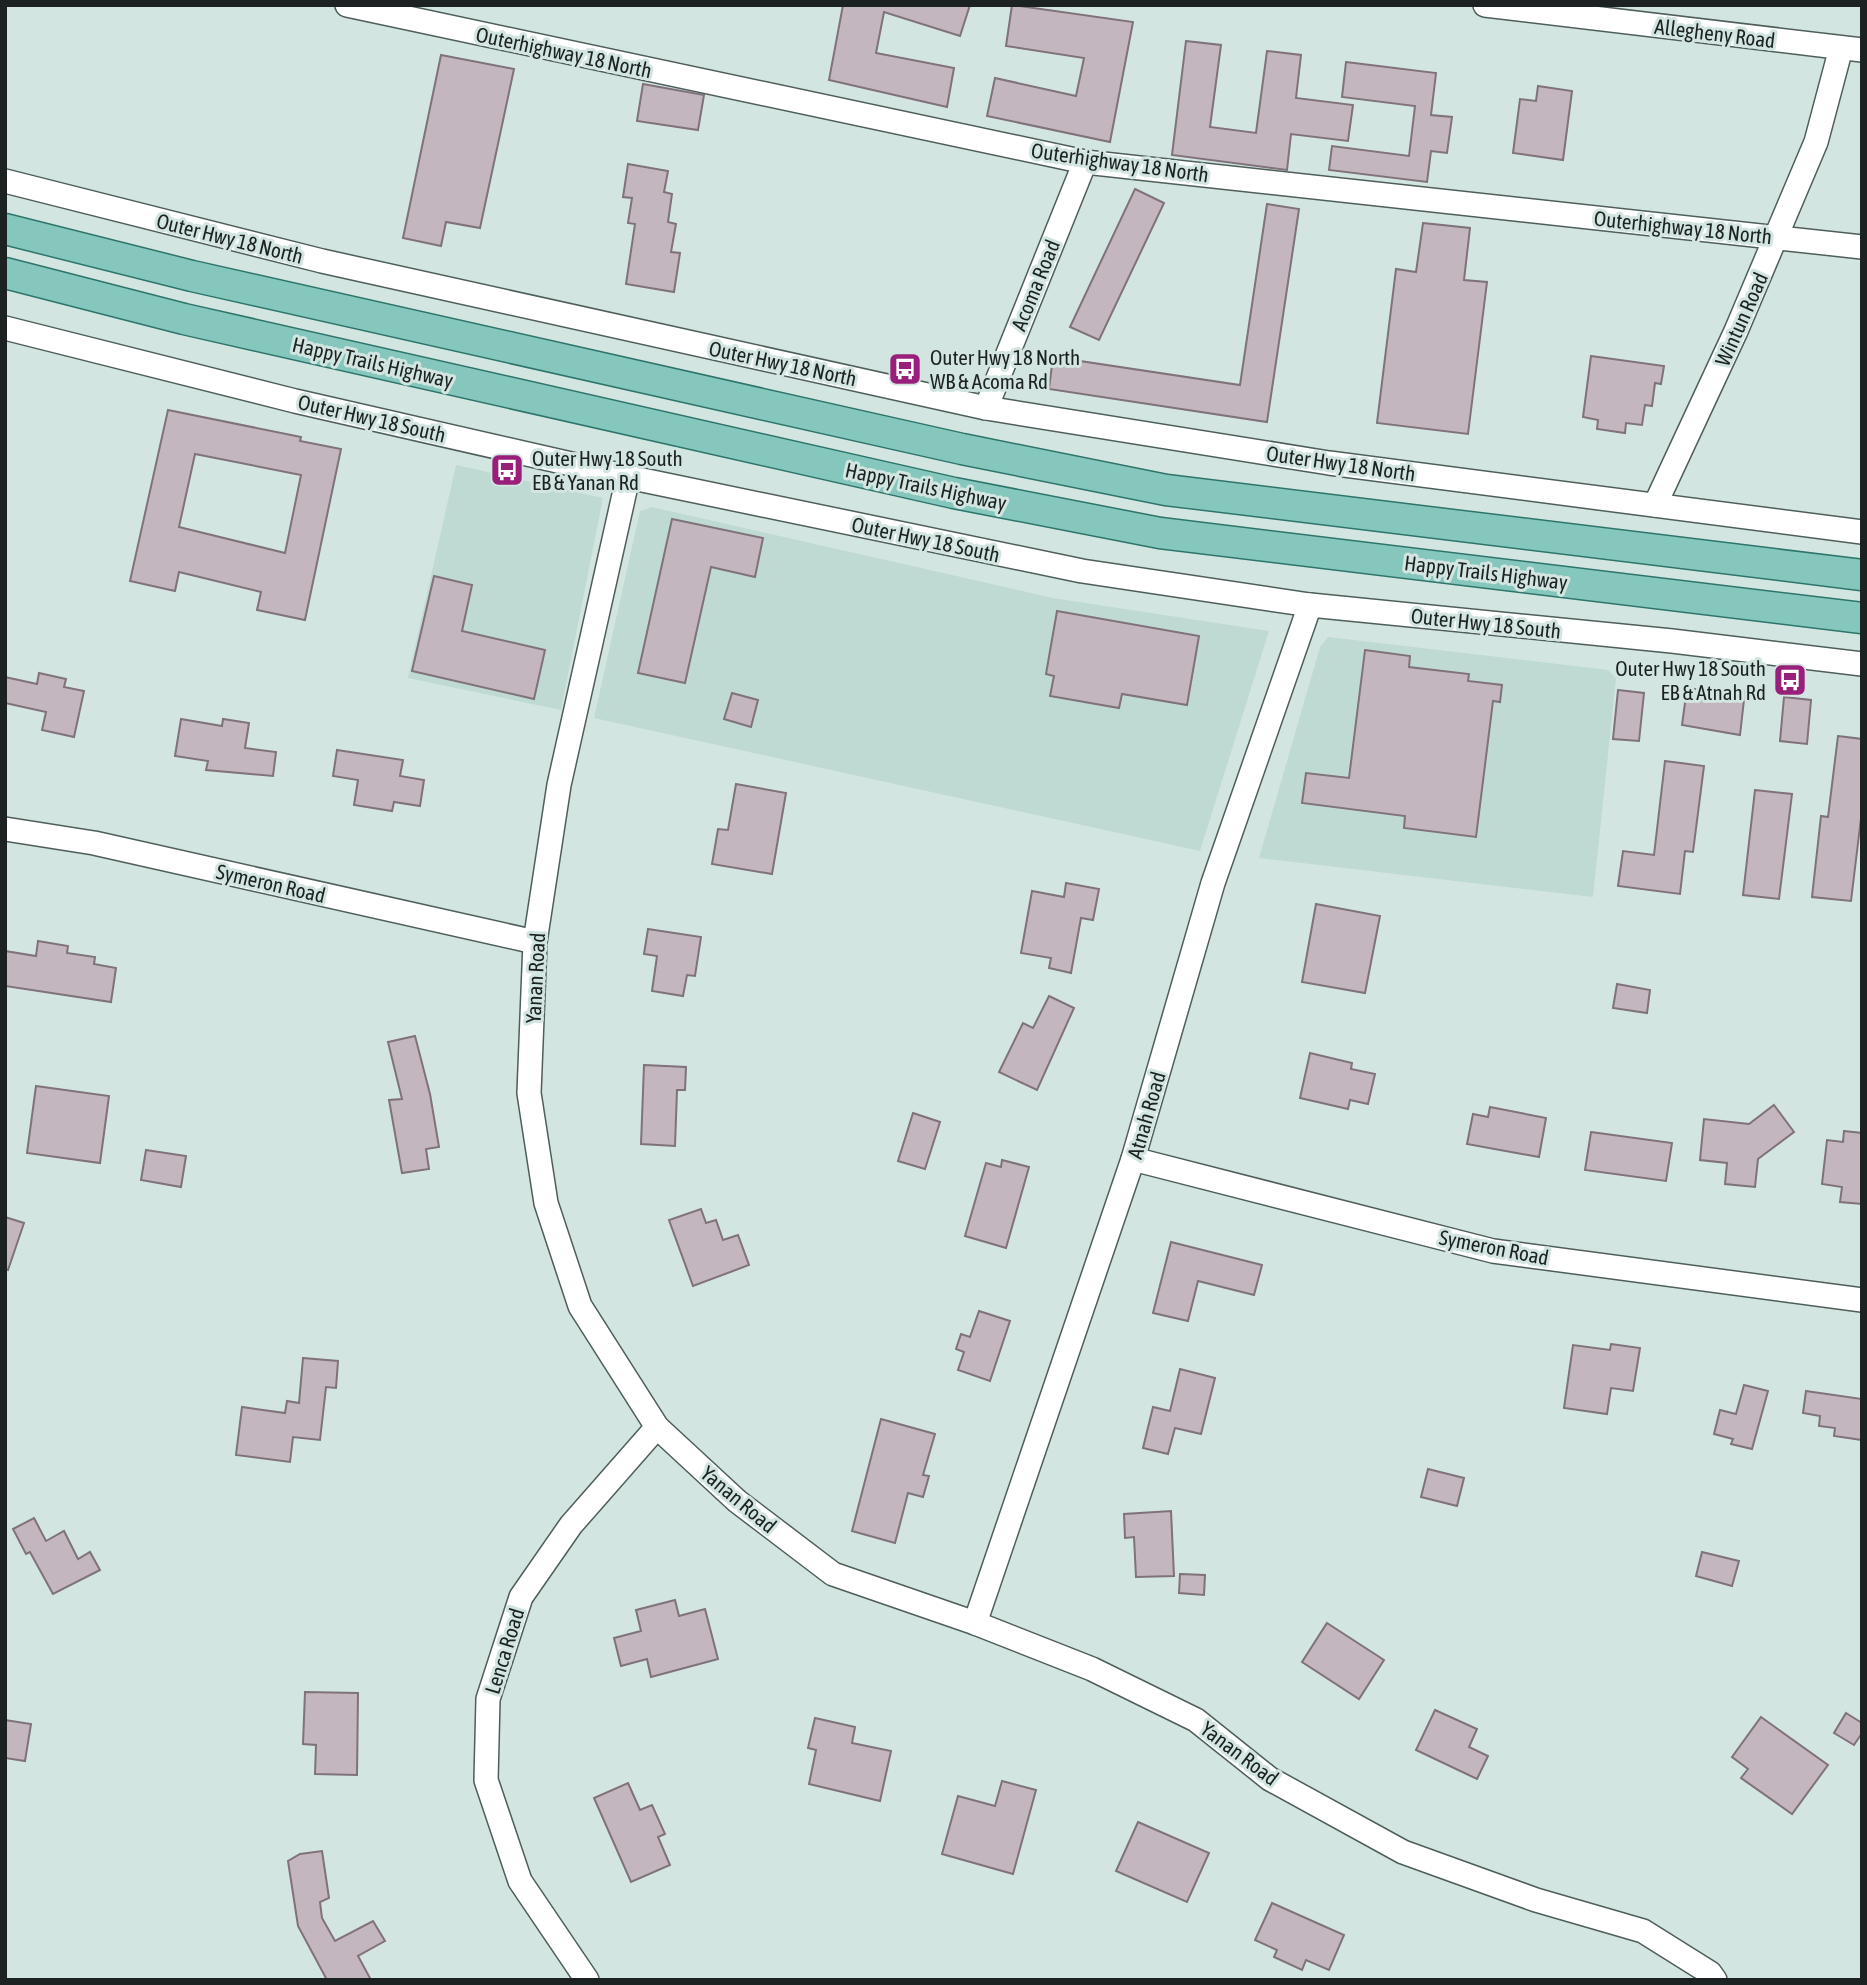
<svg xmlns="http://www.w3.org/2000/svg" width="1867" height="1985" font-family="'Asap Condensed',sans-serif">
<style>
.built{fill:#bfd9d3}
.building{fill:#c4b6be;stroke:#7f727a;stroke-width:2;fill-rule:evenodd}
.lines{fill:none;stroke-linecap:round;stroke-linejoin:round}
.minor-casing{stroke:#4e5e5a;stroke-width:26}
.major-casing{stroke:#2d756a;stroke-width:33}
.minor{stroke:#fff;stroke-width:23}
.major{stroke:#86c7bd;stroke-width:30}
.labels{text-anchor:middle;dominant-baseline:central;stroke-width:6;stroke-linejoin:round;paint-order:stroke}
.street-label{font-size:21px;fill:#1c2221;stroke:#d3e5e1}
.poi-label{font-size:21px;fill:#1c2221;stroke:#d3e5e1;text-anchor:start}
</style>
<rect width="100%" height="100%" fill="#d3e5e1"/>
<g class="built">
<path d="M 456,465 L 603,498 L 561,710 L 408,678 Z"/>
<path d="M 652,507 L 1053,598 L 1269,631 L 1200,851 L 594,718 L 640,511 Z"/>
<path d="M 1328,637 L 1608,670 L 1616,678 L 1593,897 L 1259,858 L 1320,647 Z"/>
</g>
<g class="building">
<path d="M 843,5 L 970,5 L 960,36 L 884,12 L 876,53 L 954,68 L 947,107 L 829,80 Z"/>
<path d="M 1012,5 L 1133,22 L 1110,142 L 987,116 L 995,78 L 1076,96 L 1084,58 L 1006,46 Z"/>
<path d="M 1186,41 L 1221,45 L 1210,127 L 1256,133 L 1267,51 L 1301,55 L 1296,98 L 1353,105 L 1348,141 L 1291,134 L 1287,170 L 1172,155 Z"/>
<path d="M 441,55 L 514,69 L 480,228 L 446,222 L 441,246 L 403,238 Z"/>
<path d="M 1346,62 L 1436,73 L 1431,115 L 1452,117 L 1447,153 L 1431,151 L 1427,182 L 1329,170 L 1332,146 L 1409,156 L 1415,106 L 1342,97 Z"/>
<path d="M 643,84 L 704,95 L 698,130 L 637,121 Z"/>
<path d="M 1538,86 L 1572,91 L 1563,160 L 1513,153 L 1520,99 L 1536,101 Z"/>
<path d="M 628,164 L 668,171 L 664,192 L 672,194 L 668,222 L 676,224 L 671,252 L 680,253 L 674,292 L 626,284 L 635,224 L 628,223 L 632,198 L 623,197 Z"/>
<path d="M 1135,189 L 1164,203 L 1099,340 L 1070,327 Z"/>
<path d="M 1267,204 L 1299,209 L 1267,422 L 1049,389 L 1053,357 L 1240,385 Z"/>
<path d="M 1423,223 L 1470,228 L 1464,280 L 1487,282 L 1468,434 L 1377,423 L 1396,269 L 1416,272 Z"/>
<path d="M 1591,356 L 1664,366 L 1661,384 L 1655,383 L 1652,406 L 1645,405 L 1642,425 L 1626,423 L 1625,433 L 1597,429 L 1598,420 L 1583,417 Z"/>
<path d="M 168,410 L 301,437 L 300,441 L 341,449 L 305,620 L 257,610 L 261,592 L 179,572 L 175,591 L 130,581 ZM 195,454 L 301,475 L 285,553 L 179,527 Z"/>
<path d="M 672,519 L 763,538 L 755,577 L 711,567 L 685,683 L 638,673 Z"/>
<path d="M 434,576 L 472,585 L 462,631 L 545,650 L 534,699 L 412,671 Z"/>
<path d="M 1057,611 L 1199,636 L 1187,705 L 1122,694 L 1119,708 L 1050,696 L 1054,676 L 1046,674 Z"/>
<path d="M 1365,650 L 1410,656 L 1409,667 L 1469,674 L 1468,681 L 1502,685 L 1500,702 L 1493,701 L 1476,837 L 1404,828 L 1405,816 L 1302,803 L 1306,773 L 1349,778 Z"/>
<path d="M 39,673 L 66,679 L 64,687 L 84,691 L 74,737 L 42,730 L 46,712 L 5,703 L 5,677 L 37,684 Z"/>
<path d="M 1687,688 L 1717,692 L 1718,689 L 1745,691 L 1740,735 L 1682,725 Z"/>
<path d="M 1618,690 L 1644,693 L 1639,741 L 1613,739 Z"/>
<path d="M 732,693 L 758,700 L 751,727 L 724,719 Z"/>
<path d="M 1784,697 L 1811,700 L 1807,744 L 1780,741 Z"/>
<path d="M 181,719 L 222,726 L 223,719 L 249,723 L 245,748 L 276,752 L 273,776 L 206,770 L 208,761 L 175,756 Z"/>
<path d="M 1838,736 L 1862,739 L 1862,810 L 1851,901 L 1812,897 L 1821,816 L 1828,817 Z"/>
<path d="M 337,750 L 403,760 L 400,776 L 424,780 L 420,806 L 394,802 L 392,811 L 354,805 L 358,780 L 333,776 Z"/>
<path d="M 1665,761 L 1704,766 L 1693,852 L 1685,851 L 1680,894 L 1618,886 L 1623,851 L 1654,855 Z"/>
<path d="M 736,784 L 786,793 L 772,874 L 712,864 L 718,829 L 728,830 Z"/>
<path d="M 1755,790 L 1792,794 L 1779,899 L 1743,895 Z"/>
<path d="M 1066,883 L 1099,889 L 1093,920 L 1081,918 L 1071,973 L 1049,968 L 1051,958 L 1021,953 L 1032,891 L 1064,897 Z"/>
<path d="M 1316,904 L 1380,916 L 1365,993 L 1302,982 Z"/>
<path d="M 648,929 L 701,937 L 695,976 L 687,975 L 683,996 L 652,991 L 657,956 L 644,954 Z"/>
<path d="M 38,941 L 68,946 L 67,953 L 95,957 L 94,964 L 116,968 L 111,1002 L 5,986 L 5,951 L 36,956 Z"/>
<path d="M 1617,984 L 1650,990 L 1647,1013 L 1613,1008 Z"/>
<path d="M 1049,996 L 1074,1008 L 1037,1090 L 999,1072 L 1023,1023 L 1033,1028 Z"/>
<path d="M 415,1036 L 430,1094 L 439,1147 L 426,1149 L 429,1169 L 402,1173 L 389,1100 L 402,1099 L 388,1042 Z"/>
<path d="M 1310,1053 L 1352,1063 L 1351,1069 L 1375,1074 L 1368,1104 L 1350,1100 L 1348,1109 L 1300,1098 Z"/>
<path d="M 644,1065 L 686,1067 L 685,1090 L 677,1090 L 675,1146 L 641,1144 Z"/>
<path d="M 36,1086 L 109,1096 L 100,1163 L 27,1153 Z"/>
<path d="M 1774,1105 L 1794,1132 L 1758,1159 L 1755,1187 L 1725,1184 L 1727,1163 L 1700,1160 L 1704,1119 L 1749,1124 Z"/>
<path d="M 1490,1107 L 1546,1118 L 1539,1157 L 1467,1144 L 1473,1114 L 1488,1117 Z"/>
<path d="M 913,1113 L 940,1122 L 925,1169 L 898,1161 Z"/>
<path d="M 1844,1131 L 1862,1133 L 1862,1204 L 1840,1202 L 1842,1187 L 1822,1184 L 1827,1140 L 1843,1142 Z"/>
<path d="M 1591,1132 L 1672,1143 L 1666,1181 L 1585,1170 Z"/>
<path d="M 146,1150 L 186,1156 L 181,1187 L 141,1180 Z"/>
<path d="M 1002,1160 L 1029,1167 L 1006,1248 L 965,1236 L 986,1163 L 1001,1167 Z"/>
<path d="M 701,1209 L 706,1223 L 716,1220 L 723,1240 L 738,1235 L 749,1265 L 693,1286 L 669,1220 Z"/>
<path d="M 5,1217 L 24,1223 L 8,1270 L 5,1269 Z"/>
<path d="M 1171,1242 L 1262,1265 L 1254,1295 L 1198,1281 L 1188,1321 L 1153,1313 Z"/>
<path d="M 979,1311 L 1010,1321 L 990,1381 L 958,1370 L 964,1352 L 956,1349 L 961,1334 L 970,1337 Z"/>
<path d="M 1611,1344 L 1640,1348 L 1633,1391 L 1611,1388 L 1607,1414 L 1564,1408 L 1573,1345 L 1610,1350 Z"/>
<path d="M 303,1358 L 338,1361 L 336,1388 L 326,1387 L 320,1440 L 293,1437 L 290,1462 L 236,1455 L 242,1407 L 285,1413 L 287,1401 L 299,1403 Z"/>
<path d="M 1180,1369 L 1215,1378 L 1201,1434 L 1175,1428 L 1168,1454 L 1143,1448 L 1153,1407 L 1170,1411 Z"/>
<path d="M 1744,1385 L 1768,1391 L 1752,1449 L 1731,1444 L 1733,1439 L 1714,1434 L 1720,1410 L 1736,1414 Z"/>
<path d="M 1806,1391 L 1862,1399 L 1862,1440 L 1834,1436 L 1835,1428 L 1819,1426 L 1820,1416 L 1803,1413 Z"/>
<path d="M 881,1419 L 935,1434 L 923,1475 L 929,1476 L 923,1497 L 908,1493 L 895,1543 L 852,1531 Z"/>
<path d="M 1428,1469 L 1464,1478 L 1457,1506 L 1421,1497 Z"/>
<path d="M 1171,1511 L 1174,1576 L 1136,1577 L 1134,1537 L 1125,1538 L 1124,1514 Z"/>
<path d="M 34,1518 L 46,1541 L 64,1531 L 78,1559 L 90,1552 L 100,1570 L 53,1594 L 30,1552 L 26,1554 L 13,1529 Z"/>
<path d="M 1702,1552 L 1739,1561 L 1732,1586 L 1696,1576 Z"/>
<path d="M 1180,1574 L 1205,1575 L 1204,1595 L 1179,1593 Z"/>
<path d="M 675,1600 L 679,1616 L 705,1609 L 718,1659 L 651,1677 L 647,1659 L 621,1666 L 614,1638 L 641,1631 L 636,1610 Z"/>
<path d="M 1327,1623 L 1384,1660 L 1359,1699 L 1302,1662 Z"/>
<path d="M 305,1692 L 358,1693 L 357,1775 L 315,1774 L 316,1745 L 303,1744 Z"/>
<path d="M 1435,1710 L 1477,1729 L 1469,1747 L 1488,1756 L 1477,1779 L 1416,1750 Z"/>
<path d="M 1846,1713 L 1862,1723 L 1862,1733 L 1854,1745 L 1834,1733 Z"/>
<path d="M 1761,1717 L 1828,1765 L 1792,1814 L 1741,1778 L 1748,1769 L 1732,1757 Z"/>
<path d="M 815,1718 L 855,1727 L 852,1743 L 891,1751 L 880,1801 L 809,1784 L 816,1750 L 808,1748 Z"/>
<path d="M 5,1720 L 31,1724 L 25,1761 L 5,1758 Z"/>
<path d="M 1002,1781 L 1036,1790 L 1013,1874 L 942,1854 L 958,1796 L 995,1806 Z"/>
<path d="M 628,1783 L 640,1810 L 652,1805 L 665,1834 L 658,1837 L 670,1865 L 631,1882 L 594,1798 Z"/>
<path d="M 1138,1822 L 1209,1853 L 1187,1902 L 1116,1871 Z"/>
<path d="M 322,1851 L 329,1898 L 320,1902 L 322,1918 L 335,1941 L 373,1921 L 385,1941 L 358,1956 L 371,1980 L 327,1980 L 298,1926 L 288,1861 L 300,1854 Z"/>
<path d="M 1272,1903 L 1344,1935 L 1329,1970 L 1306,1960 L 1302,1970 L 1274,1957 L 1277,1950 L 1255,1940 Z"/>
</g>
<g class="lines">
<defs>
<g id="minor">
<path d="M 347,5 L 1085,162 L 1862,247"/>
<path d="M 1485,5 L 1862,50"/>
<path d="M 5,181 L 322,261 L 986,408 L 1329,463 L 1862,532"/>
<path d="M 5,328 L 295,401 L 628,477 L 1082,571 L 1310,605 L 1672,641 L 1862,664"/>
<path d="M 986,408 L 1085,162"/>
<path d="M 628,477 L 559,785 L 535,942 L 529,1093 L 546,1203 L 580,1306 L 657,1427 L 737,1501 L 833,1574 L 975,1623 L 1092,1669 L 1196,1720 L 1270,1779 L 1403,1852 L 1536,1900 L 1643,1931 L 1710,1973 L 1715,1980"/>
<path d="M 1655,505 L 1736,331 L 1816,142 L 1841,48"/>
<path d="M 5,829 L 94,843 L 535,942"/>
<path d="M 1133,1159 L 1493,1251 L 1862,1300"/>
<path d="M 975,1623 L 1133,1159 L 1213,883 L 1310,605"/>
<path d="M 587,1980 L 520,1881 L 486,1780 L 488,1699 L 521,1597 L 571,1525 L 657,1427"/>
</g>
<g id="major">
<path d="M 5,229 L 192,276 L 962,449 L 1166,490 L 1862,575"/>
<path d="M 5,273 L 184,319 L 954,493 L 1160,533 L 1862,618"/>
</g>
</defs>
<use href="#minor" class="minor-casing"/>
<use href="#major" class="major-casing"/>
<use href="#minor" class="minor"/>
<use href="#major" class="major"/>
</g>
<defs>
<symbol id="bus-square" viewBox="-11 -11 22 22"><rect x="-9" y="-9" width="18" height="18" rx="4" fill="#99207a" stroke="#d3e5e1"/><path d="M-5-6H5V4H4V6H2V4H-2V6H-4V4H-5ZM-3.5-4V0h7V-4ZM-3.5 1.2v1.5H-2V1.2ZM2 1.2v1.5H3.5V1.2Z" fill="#fff"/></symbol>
</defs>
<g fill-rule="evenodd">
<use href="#bus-square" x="886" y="350" width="38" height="38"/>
<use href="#bus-square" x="488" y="451" width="38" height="38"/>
<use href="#bus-square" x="1771" y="661" width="38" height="38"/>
</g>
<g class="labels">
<g class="street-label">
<text transform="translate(1715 33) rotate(7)">Allegheny Road</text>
<text transform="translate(564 52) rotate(12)">Outerhighway 18 North</text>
<text transform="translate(1120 162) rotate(8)">Outerhighway 18 North</text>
<text transform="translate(1683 227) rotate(6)">Outerhighway 18 North</text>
<text transform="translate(230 238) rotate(14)">Outer Hwy 18 North</text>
<text transform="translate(1035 285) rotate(-68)">Acoma Road</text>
<text transform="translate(1741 319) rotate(-66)">Wintun Road</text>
<text transform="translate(373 362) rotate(13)">Happy Trails Highway</text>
<text transform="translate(783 363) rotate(12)">Outer Hwy 18 North</text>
<text transform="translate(372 418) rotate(13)">Outer Hwy 18 South</text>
<text transform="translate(1341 463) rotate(8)">Outer Hwy 18 North</text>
<text transform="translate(926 486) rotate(12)">Happy Trails Highway</text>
<text transform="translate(926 539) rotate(12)">Outer Hwy 18 South</text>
<text transform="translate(1486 572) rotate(7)">Happy Trails Highway</text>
<text transform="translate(1486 623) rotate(6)">Outer Hwy 18 South</text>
<text transform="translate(271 883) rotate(13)">Symeron Road</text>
<text transform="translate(535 978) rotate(-87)">Yanan Road</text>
<text transform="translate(1146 1115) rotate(-74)">Atnah Road</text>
<text transform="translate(1494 1247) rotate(11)">Symeron Road</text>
<text transform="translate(739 1499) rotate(40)">Yanan Road</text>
<text transform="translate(504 1651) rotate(-73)">Lenca Road</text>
<text transform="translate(1240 1753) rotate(37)">Yanan Road</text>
</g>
<g class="poi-label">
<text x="930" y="357">Outer Hwy 18 North<tspan x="930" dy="24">WB &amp; Acoma Rd</tspan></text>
<text x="532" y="458">Outer Hwy 18 South<tspan x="532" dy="24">EB &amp; Yanan Rd</tspan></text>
<text x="1766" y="668" text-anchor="end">Outer Hwy 18 South<tspan x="1766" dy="24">EB &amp; Atnah Rd</tspan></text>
</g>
</g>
<rect width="1867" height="1985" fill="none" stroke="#1c2221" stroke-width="14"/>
</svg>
